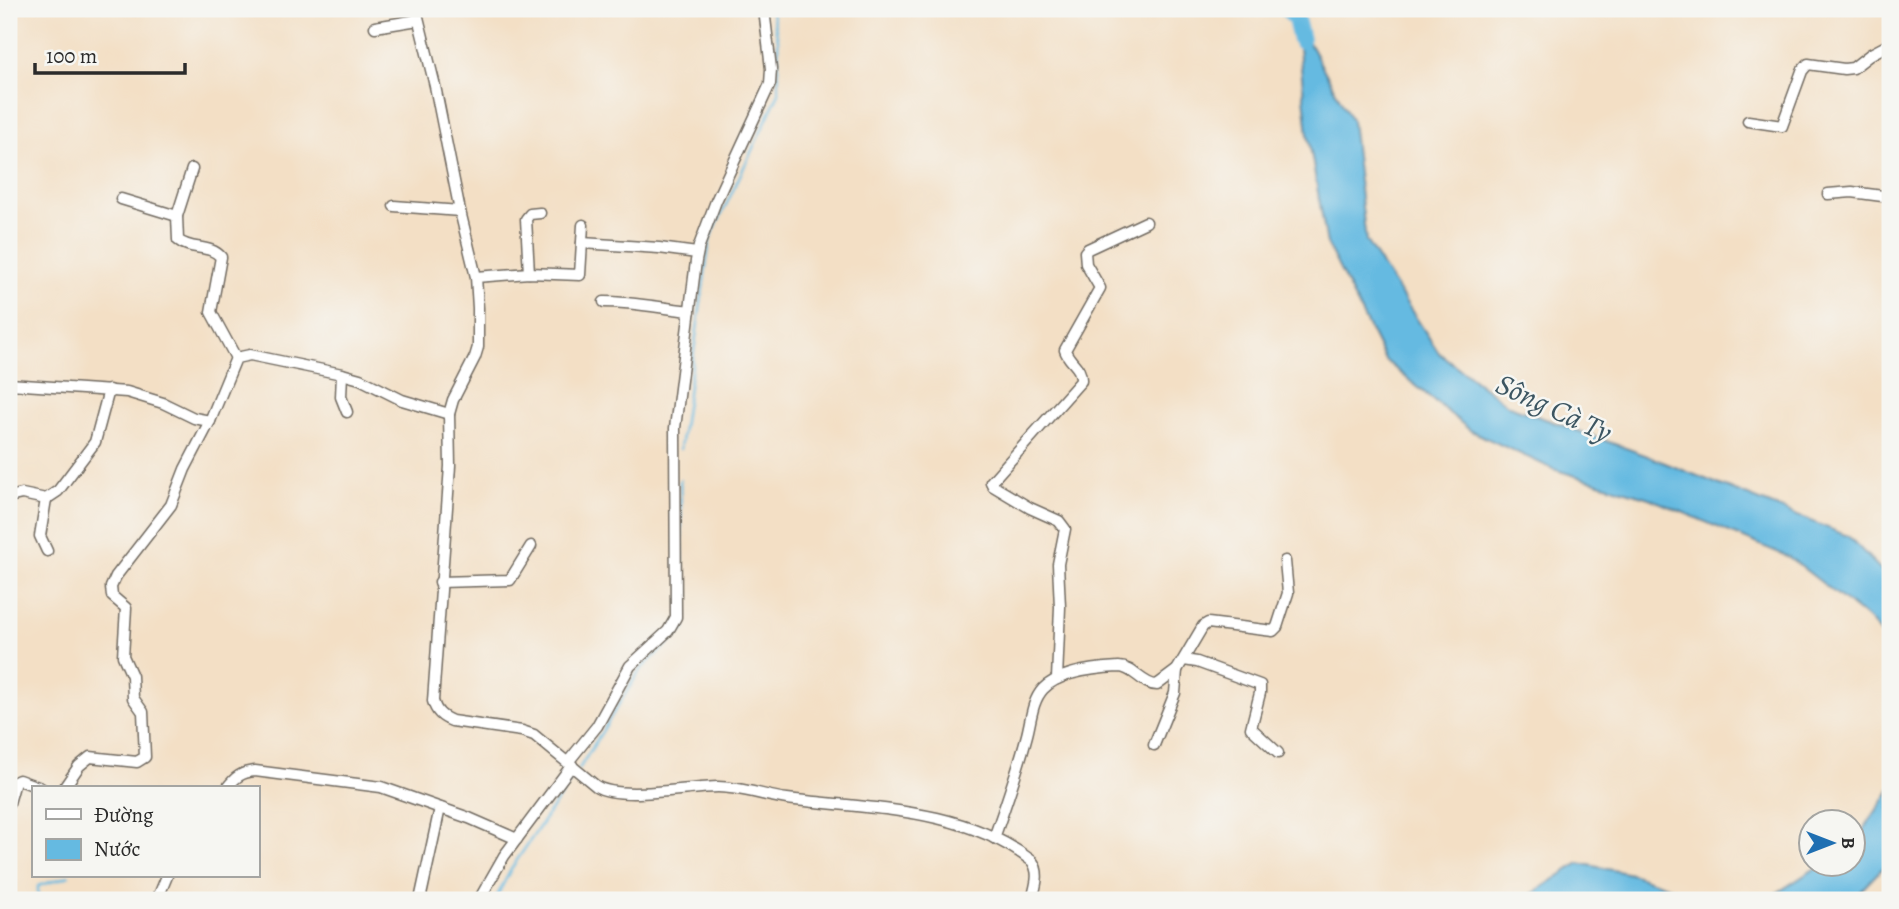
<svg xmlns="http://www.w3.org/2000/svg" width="1899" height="909" font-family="Alegreya,serif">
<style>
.water{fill:#65bae1;stroke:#487286;stroke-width:2}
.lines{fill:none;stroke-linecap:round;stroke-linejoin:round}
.stream{stroke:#65bae1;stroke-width:2.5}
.river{stroke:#65bae1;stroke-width:18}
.minor-casing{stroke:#716a61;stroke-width:13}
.minor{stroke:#fff;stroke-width:10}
.labels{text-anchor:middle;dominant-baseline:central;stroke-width:5;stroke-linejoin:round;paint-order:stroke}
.water-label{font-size:30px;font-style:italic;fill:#3c5662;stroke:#f6f6f2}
</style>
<rect width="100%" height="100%" fill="#f6f6f2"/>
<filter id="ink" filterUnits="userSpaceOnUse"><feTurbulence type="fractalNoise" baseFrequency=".0143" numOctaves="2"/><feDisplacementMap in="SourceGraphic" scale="14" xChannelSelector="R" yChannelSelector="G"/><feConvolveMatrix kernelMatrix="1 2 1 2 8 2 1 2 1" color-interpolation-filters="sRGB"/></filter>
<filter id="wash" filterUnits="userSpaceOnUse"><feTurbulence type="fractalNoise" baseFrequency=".00686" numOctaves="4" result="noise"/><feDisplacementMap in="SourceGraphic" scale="28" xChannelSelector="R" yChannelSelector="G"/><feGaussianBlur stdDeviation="1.57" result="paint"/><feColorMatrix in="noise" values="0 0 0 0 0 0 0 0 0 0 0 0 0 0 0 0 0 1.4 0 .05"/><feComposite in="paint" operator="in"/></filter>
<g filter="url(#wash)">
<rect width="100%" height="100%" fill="#f3dfc5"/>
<g class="water">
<path d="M 1296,19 L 1352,121 L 1366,241 L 1439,353 L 1509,406 L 1645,455 L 1848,536 L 1890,579 L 1890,645 L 1871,621 L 1789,557 L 1649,498 L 1553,469 L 1471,431 L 1385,360 L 1327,244 L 1308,135 Z"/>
<path d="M 1890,790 L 1890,860 L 1852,900 L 1766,900 L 1822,864 L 1854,864 L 1854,839 L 1862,832 Z"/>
<path d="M 1579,863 L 1631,874 L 1705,899 L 1716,900 L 1523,900 Z"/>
</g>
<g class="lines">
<g class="stream">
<path d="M 680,449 L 710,239 L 779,93 L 778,39 L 771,9"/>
<path d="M 579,769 L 640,670 L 685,628 L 680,480"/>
<path d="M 38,900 L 38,886 L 69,876"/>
<path d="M 495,900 L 511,869 L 575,774"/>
</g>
<path class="river" d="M 1288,9 L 1296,19 L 1301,40"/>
</g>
</g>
<g filter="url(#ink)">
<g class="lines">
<defs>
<g id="minor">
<path d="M 416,9 L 435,86 L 460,211 L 476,277 L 478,308 L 478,347 L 475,357 L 453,400 L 449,414 L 450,466 L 433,701 C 436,712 442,717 452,721 L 522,731 L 534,735 L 596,786 C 619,801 689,787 718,787 C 741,787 764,796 787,799 C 870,809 963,807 1032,861 C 1041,873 1035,887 1032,900"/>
<path d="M 375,27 L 418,20"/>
<path d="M 1748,121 L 1782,126 L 1802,71 L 1808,64 L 1844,69 L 1853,68 L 1871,54 L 1890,44"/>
<path d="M 192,169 L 177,216 L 178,240 C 191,251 210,244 221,257 L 211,312 L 236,358"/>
<path d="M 1828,194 L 1852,192 L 1890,197"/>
<path d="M 121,199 L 177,216"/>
<path d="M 394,206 L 460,211"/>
<path d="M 582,243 L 659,248 L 697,253"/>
<path d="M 529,273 L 526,219 L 530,214 L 540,213"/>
<path d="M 476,277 L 529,273 L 580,275 L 583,225"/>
<path d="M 604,302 C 633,302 661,308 690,311"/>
<path d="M 342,374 L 341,397 L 347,412"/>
<path d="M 9,384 L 127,392 L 163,403 L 194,418 L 210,421 L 236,358 L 250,355 L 342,374 L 360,379 L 402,400 L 449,414"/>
<path d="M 9,497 L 22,494 L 46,499 L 58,491 L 95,442 L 109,390"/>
<path d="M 46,499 L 40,536 L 47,551"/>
<path d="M 440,582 L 510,580 L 531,546"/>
<path d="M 1184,660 L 1197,662 L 1260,685 L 1260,693 L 1251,728 L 1278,753"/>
<path d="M 1057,679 L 1060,607 L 1058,564 L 1065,529 L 1059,521 L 1030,508 L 993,486 L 991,482 L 1081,381 C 1082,366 1069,363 1065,350 L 1100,288 L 1086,264 L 1085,252 L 1088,249 L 1146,222"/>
<path d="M 1154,745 L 1175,693 L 1177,670"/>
<path d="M 568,762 L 597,726 L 630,666 L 668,631 L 676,617 L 675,428 L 696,261 L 699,246 L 716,201 L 770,84 L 771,69 L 764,9"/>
<path d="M 64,788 L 79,766 L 90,757 L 137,762 L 145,757 L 143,712 L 133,698 L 132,676 L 123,656 L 126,608 L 112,596 L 111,587 L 116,576 L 171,505 L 185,469 L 210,421"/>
<path d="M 227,788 C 235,777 242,772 255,771 L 381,787 L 469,818 L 517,839"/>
<path d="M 9,803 L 15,782 L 19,780 L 41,788"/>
<path d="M 994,838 C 1006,804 1018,769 1027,735 C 1031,720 1032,701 1043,689 C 1059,672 1096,668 1119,667 C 1134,667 1142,685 1157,685 L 1177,670 L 1203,626 L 1208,623 L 1273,631 L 1277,627 L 1288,593 L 1285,561"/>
<path d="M 157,900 L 167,876"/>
<path d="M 420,900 L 440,808"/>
<path d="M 479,900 L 504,856 L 572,765"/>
</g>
</defs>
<use href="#minor" class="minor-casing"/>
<use href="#minor" class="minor"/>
</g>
</g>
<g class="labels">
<g class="water-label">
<text transform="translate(1554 408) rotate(25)">Sông Cà Ty</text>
</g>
</g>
<rect width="1899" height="909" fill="none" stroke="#f6f6f2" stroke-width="35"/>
<rect x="32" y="786" width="228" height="91" fill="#f6f6f2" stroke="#a5a5a2" stroke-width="2"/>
<rect x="46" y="809" width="35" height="10" fill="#ffffff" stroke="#a5a5a2" stroke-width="2"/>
<text x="94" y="822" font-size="21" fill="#2b2b2b">Đường</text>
<rect x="46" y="839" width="35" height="21" fill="#65bae1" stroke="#a5a5a2" stroke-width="2"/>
<text x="94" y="856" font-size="21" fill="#2b2b2b">Nước</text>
<g transform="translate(1832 843) rotate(90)"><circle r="33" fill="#f6f6f2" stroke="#a5a5a2" stroke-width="2"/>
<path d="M0-5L12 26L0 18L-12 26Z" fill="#1f6fb2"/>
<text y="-10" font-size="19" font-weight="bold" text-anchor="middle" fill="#2b2b2b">B</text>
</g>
<path d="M35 63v10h150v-10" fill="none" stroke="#2b2b2b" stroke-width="3.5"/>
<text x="46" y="63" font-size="21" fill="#2b2b2b" stroke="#f6f6f2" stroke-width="5" paint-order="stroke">100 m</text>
</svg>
